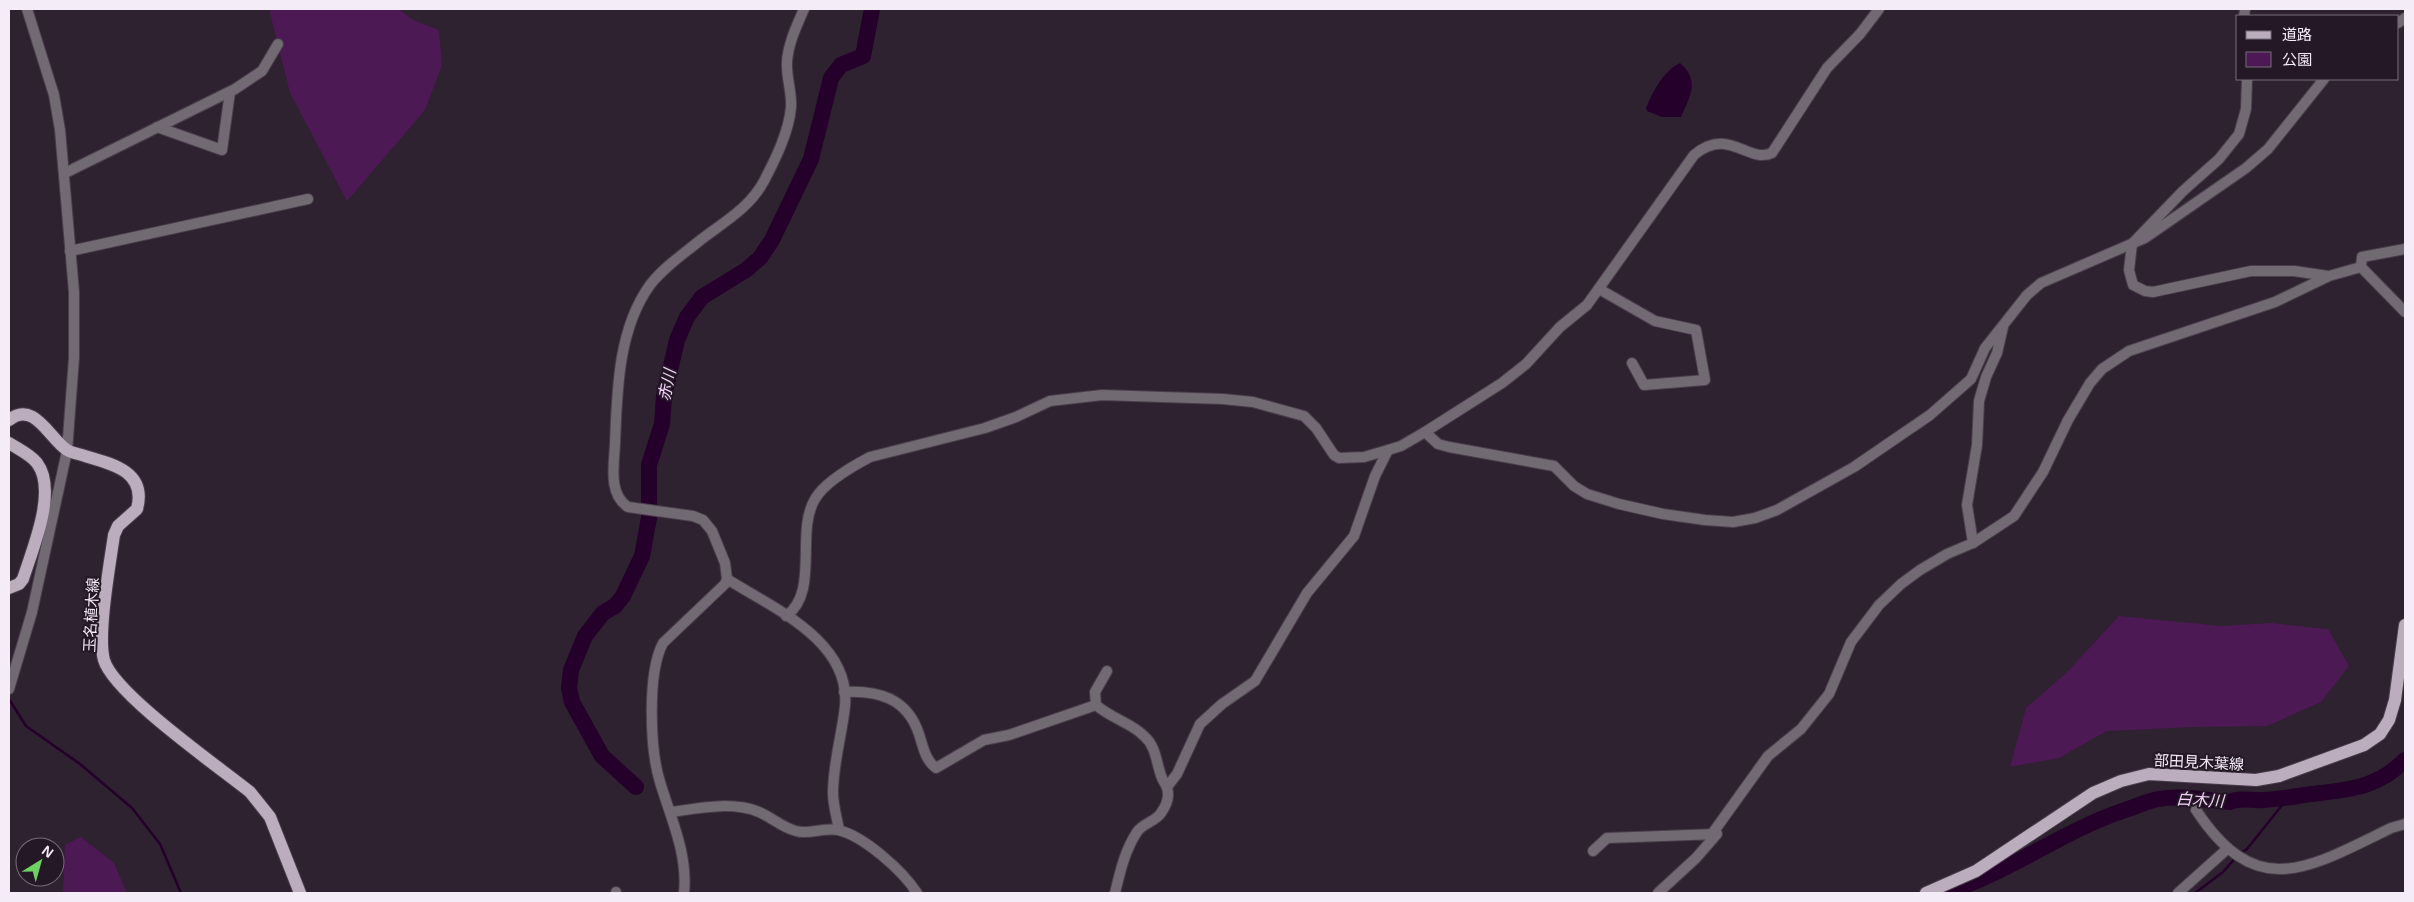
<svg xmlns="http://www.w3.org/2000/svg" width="2414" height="902" font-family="Arial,'Noto Sans JP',sans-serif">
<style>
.green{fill:#4c1954}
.water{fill:#24002a}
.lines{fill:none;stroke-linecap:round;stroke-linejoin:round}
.stream{stroke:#24002a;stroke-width:2.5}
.river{stroke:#24002a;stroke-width:16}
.minor-casing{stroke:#4a3d4c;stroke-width:12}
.major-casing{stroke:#4a3d4c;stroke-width:14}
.minor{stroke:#716a72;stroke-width:10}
.major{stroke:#bbadbd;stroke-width:12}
.labels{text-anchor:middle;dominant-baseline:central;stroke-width:4;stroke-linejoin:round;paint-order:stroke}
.street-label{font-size:15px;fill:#f4ecf6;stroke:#241826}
.water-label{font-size:16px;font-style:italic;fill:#f3d3f8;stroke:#241826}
</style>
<rect width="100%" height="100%" fill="#2e2130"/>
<g class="green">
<path d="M 269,9 L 399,9 L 413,20 L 439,30 L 442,65 L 425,110 L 347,201 L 290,93 Z"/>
<path d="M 2119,616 L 2222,626 L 2270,623 L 2328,629 L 2349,666 L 2321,702 L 2267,726 L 2196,727 L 2107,731 L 2059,758 L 2010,767 L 2026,708 L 2067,672 Z"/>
<path d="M 81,837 L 114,863 L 127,893 L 63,893 L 65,845 Z"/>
</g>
<path class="water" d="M 1680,63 C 1701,81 1689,98 1681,117 L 1662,117 L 1647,111 L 1646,108 C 1653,92 1663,71 1680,63 Z"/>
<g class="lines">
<g class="stream">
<path d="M 9,699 L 26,726 L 80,764 L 132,808 L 160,844 L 181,893"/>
<path d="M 2241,853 L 2247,849 L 2287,799"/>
<path d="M 2195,893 L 2223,872 L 2237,856"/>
</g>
<g class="river">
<path d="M 636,787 L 602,756 L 572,702 L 569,688 L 571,670 L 585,636 L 603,613 L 615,606 L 623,596 L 642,556 L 649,518 L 649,465 L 662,424 L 664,396 L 677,340 L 687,317 L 702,297 L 746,270 L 760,258 L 772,240 L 811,159 L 831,78 L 841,65 L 863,56 L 872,9"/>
<path d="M 1945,893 C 2008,873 2062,831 2125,810 C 2136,807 2147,801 2158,799 C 2182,795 2206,800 2230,802 C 2240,797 2252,801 2264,800 C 2275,799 2286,798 2298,796 C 2340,789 2372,793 2405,760"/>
</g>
<defs>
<g id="minor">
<path d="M 2244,16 L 2245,9"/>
<path d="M 2398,23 L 2405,18"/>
<path d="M 2247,79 L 2246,109 L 2239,134 L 2219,159 L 2183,191 L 2132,244 L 2129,270 L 2133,285 L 2145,291 L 2153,292 L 2251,271 L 2294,271 L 2328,276"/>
<path d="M 157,127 L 222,150 L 230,92"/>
<path d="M 65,173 L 235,89 L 262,71 L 278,44"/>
<path d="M 2405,249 L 2362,257 L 2361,267 L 2405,312"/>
<path d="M 70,251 L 308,199"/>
<path d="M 1599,289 L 1655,321 L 1696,330 L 1705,380 L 1644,385 L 1632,363"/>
<path d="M 1425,432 L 1438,444 L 1449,447 L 1554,466 L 1574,486 L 1587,494 L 1619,504 L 1663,514 L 1705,520 L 1733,522 L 1755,518 L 1777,510 L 1854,467 L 1930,415 L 1971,379 L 1985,348 L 2027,295 L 2041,283 L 2145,238 L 2246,168 L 2268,149 L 2324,79"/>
<path d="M 1973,543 L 1967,505 L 1977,445 L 1979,401 L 1986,377 L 1997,353 L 2003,327"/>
<path d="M 727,579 C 773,608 851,641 845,706 C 842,735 833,763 833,793 C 833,805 837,818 839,830"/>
<path d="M 786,616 C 820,592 795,532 815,499 C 824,483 853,466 870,457 L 985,428 L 1016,417 L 1050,401 L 1102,395 L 1223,399 L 1253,402 L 1304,416 L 1316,428 L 1334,455 L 1339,458 L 1364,457 L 1388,450"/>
<path d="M 1107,671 L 1095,692 L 1096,705 C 1112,719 1132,723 1144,736 C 1157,747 1156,764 1162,778 C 1163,781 1166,784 1167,788 C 1170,797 1166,806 1161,813 C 1155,822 1143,823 1137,832 C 1125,850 1120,872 1115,893"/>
<path d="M 9,689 L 32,612 L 67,451 L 74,358 L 74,292 L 60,130 L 54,95 L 27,9"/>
<path d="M 844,692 C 878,690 907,698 919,734 C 923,746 925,760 936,768 L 984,740 L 1009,735 L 1096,705"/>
<path d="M 1167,787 L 1177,774 L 1200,724 L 1222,704 L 1255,681 L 1307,593 L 1354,536 L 1375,476 L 1388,450 L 1401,446 L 1425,432 L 1502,383 L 1526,364 L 1560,327 L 1587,305 L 1694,155 C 1729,126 1748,164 1772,153 L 1827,68 L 1860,34 L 1879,9"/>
<path d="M 2196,810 C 2257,902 2307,869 2391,828 L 2405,824"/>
<path d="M 672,812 C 699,808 732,801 759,812 C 771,817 783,828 796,831 C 809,835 824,827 838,830 C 864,836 903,871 917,893"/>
<path d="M 1712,834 L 1768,756 L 1801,729 L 1829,694 L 1851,642 L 1879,605 L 1901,584 L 1920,570 L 1947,554 L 1973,543 L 2014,516 L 2043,472 L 2068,420 L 2090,383 L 2102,369 L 2129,351 L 2275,302 L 2329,276 L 2361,267"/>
<path d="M 1593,851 L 1607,838 L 1717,834 L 1696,858 L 1658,893"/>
<path d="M 616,893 L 616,892"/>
<path d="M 684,893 C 688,854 671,819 660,782 C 650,750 647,673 663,643 L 725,584 L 727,579 L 725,563 L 712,531 L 703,520 L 693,516 L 628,507 C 608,494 614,465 615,444 C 617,391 618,329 650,285 C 663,268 682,255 698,242 C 722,223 749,209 764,181 C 775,160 789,132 791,107 C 792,92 786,77 787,62 C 788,44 797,25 804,9"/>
<path d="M 2178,893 L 2226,850"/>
</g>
<g id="major">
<path d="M 9,420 C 34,400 49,438 67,450 C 71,453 80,454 85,456 C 113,464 147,472 137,509 L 118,526 L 114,535 C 110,563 97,635 104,660 C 114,694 219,767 250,792 L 270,817 L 300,893"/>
<path d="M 9,443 C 18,449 30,454 37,463 C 58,491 32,550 23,579 L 19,584 L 9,588"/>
<path d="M 1926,893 L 1976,871 L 2093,793 L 2121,781 L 2149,774 L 2256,780 L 2279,776 L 2364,745 L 2380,734 L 2389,720 L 2395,700 L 2405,625"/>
</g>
</defs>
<use href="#minor" class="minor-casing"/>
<use href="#major" class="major-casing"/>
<use href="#minor" class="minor"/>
<use href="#major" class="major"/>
</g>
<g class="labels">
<g class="street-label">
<text transform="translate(91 615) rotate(-87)">玉名植木線</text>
<text transform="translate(2199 762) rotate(3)">部田見木葉線</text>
</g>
<g class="water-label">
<text transform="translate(667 385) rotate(-79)">赤川</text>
<text transform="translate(2200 800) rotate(3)">白木川</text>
</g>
</g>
<rect width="2414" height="902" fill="none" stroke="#f4ecf6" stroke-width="20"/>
<rect x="2236" y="15" width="162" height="65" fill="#241826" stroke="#776d79"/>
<rect x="2246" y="31" width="25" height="8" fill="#bbadbd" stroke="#776d79"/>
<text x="2282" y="40" font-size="15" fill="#f4ecf6">道路</text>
<rect x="2246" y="52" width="25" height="15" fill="#4c1954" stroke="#776d79"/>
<text x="2282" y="65" font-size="15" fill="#f4ecf6">公園</text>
<g transform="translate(40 862) rotate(37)"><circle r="24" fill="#241826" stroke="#776d79"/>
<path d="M0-4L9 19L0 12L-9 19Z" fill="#6cd362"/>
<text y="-8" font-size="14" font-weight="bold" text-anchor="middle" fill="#f4ecf6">N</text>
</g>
</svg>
